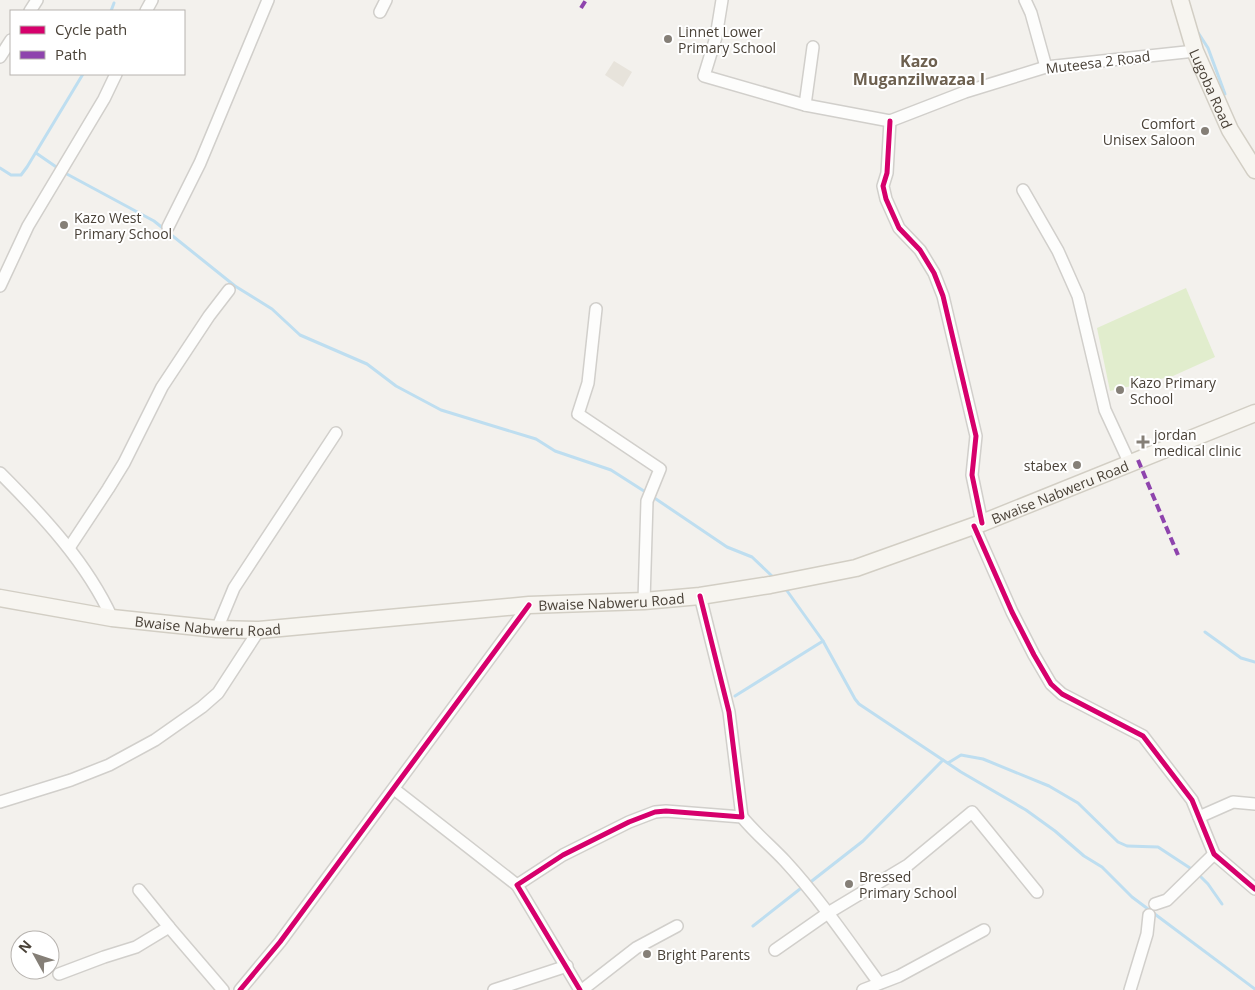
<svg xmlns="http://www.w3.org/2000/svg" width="1255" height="990" font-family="'Open Sans',sans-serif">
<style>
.residential{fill:#e7e3db}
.green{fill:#e1edcd}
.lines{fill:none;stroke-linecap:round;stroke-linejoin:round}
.stream{stroke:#bedef0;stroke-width:3}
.street-casing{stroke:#d1cfcb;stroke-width:14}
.secondary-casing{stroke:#d2cec4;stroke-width:19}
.street{stroke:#fdfdfc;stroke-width:11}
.secondary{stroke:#f7f5f0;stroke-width:16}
.quiet{stroke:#8e44ad;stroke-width:4;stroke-dasharray:8 4;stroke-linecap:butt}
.cycleway-casing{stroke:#fff;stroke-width:8}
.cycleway{stroke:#d6006c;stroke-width:5}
.poi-dot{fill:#857f77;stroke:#fff;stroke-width:2}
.labels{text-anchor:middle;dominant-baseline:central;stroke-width:4;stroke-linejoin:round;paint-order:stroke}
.poi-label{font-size:14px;fill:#4a4238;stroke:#fff;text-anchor:start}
.street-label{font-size:14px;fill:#4a4238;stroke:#fff}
.quarter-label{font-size:16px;font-weight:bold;fill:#6d604f;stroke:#fff}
</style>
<rect width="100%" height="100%" fill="#f3f1ed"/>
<path class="residential" d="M 614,61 L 632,72 L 623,87 L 605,75 Z"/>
<path class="green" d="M 1186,288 L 1215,357 L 1173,376 L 1110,391 L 1097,328 Z"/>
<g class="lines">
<g class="stream">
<path d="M 111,11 L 114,3"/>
<path d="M 1197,31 L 1208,48 L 1225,94"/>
<path d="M 36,153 L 65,173 L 154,221 L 235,286 L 272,309 L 300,335 L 367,364 L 396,386 L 441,410 L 536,439 L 555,451 L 611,470 L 647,493"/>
<path d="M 0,168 L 11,175 L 21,175 L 27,167 L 83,74"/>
<path d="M 653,497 L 727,547 L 752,557 L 773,577"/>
<path d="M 785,588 L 823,641 L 855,699 L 859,704 L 961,772 L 1026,810 L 1055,831 L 1084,856 L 1102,867 L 1132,897 L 1255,989"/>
<path d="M 1205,632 L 1241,658 L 1255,662"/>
<path d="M 735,696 L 823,641"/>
<path d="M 948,763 L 961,755 L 983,759 L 1049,786 L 1078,803 L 1118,842 L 1127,846 L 1158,847 L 1193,870"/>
<path d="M 1198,874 L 1208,884 L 1222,904"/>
<path d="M 808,884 L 863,841 L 943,760"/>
<path d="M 753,926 L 800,889"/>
</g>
<defs>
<g id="street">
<path d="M 722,0 L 716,37 L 704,76 L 805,105 L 890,121"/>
<path d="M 1025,0 L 1031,13 L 1046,67"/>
<path d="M 30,11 L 37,0"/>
<path d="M 146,11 L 152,0"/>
<path d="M 380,12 L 386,0"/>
<path d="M 0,57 L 11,40"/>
<path d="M 805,105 L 813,47"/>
<path d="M 890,121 L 887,173 L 883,186 L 886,199 L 899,228 L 920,250 L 934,273 L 943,296 L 976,436 L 972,475 L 982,523"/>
<path d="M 890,121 L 965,92 L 1046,67 L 1195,51"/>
<path d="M 1023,190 L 1058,251 L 1078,296 L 1105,410 L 1130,464"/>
<path d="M 168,227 L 200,163 L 268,0"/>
<path d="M 0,286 L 28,226 L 104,99 L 116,74"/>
<path d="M 596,309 L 588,383 L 578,414 L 660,469 L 647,501 L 644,601"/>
<path d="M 0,473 C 43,516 87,563 112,618"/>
<path d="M 974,526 L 1012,612 L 1034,655 L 1051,684 L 1062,694 L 1143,736 L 1192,800 L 1214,854 L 1255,889"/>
<path d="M 69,548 L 108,489 L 124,463 L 162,387 L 209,316 L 229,290"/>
<path d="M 217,629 L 234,588 L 336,433"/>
<path d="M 394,789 L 517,885"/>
<path d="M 0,802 L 71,780 L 109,765 L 155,740 L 202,707 L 218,693 L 259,630"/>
<path d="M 742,817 C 755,833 771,846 785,861 C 820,899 849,942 879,983"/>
<path d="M 1199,817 L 1233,802 L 1255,804"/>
<path d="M 139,890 L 169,927"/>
<path d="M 1155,904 L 1167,900 L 1214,854"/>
<path d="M 775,950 L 828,913 L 908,865 L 972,812 L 1037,892"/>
<path d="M 59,974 L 104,957 L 136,947 L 169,927 L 223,990"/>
<path d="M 240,990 L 280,942 L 529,605"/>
<path d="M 494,990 L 567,966"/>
<path d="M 580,990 L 517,885 L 563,855 L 629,822 L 655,812 L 666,811 L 742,817 L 729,712 L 700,596"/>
<path d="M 582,990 L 636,948 L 677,926"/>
<path d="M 863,990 L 899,976 L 984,930"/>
<path d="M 1130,990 L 1147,934 L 1149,915"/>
</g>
<g id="secondary">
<path id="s1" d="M 1180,0 L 1195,51 L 1230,130 L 1255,170"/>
<path id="s2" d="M 0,598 L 112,618 L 217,629 L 259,630 L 529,605 L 644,601 L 700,596 L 770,585 L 856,568 L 982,523 L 1255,413"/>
</g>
</defs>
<use href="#street" class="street-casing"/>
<use href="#secondary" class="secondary-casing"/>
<use href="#street" class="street"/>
<use href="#secondary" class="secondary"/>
<g class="quiet">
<path d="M 581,8 L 586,0"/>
<path d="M 1138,460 L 1178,555"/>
</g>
<defs>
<g id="cycleway">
<path d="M 890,121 L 887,173 L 883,186 L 886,199 L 899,228 L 920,250 L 934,273 L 943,296 L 976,436 L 972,475 L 982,523"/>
<path d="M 974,526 L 1012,612 L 1034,655 L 1051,684 L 1062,694 L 1143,736 L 1192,800 L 1214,854 L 1255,889"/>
<path d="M 240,990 L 280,942 L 529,605"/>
<path d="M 580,990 L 517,885 L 563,855 L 629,822 L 655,812 L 666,811 L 742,817 L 729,712 L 700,596"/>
</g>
</defs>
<use href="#cycleway" class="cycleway-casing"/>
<use href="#cycleway" class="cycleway"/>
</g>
<g class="poi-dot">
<circle cx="668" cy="39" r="5"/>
<circle cx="1205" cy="131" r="5"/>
<circle cx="64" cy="225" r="5"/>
<circle cx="1120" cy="390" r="5"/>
<path d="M1140.5 434.5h5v5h5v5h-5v5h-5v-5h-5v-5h5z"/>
<circle cx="1077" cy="465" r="5"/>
<circle cx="849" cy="884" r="5"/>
<circle cx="647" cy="954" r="5"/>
</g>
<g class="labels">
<g class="poi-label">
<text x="678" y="31">Linnet Lower<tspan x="678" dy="16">Primary School</tspan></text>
<text x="1195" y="123" text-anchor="end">Comfort<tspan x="1195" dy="16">Unisex Saloon</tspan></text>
<text x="74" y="217">Kazo West<tspan x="74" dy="16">Primary School</tspan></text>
<text x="1130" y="382">Kazo Primary<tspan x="1130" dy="16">School</tspan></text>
<text x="1154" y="434">jordan<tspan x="1154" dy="16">medical clinic</tspan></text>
<text x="1067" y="465" text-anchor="end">stabex</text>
<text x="859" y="876">Bressed<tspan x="859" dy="16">Primary School</tspan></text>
<text x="657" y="954">Bright Parents</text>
</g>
<g class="street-label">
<text transform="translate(1098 62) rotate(-7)">Muteesa 2 Road</text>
<text stroke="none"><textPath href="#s1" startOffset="94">Lugoba Road</textPath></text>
<text stroke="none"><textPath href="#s2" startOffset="1080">Bwaise Nabweru Road</textPath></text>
<text stroke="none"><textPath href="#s2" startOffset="615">Bwaise Nabweru Road</textPath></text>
<text stroke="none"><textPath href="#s2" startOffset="210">Bwaise Nabweru Road</textPath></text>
</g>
<g class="quarter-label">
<text x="919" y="61">Kazo<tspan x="919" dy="18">Muganzilwazaa I</tspan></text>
</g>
</g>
<rect x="10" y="10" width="175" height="65" fill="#ffffff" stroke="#b7b3af"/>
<rect x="20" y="26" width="25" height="8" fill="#d6006c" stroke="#b7b3af"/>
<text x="55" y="35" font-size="15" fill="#4a4238">Cycle path</text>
<rect x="20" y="51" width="25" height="8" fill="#8e44ad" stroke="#b7b3af"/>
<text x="55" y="60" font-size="15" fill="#4a4238">Path</text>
<g transform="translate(35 955) rotate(310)"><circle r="24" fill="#ffffff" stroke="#b7b3af"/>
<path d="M0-4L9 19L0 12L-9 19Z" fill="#857f77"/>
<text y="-8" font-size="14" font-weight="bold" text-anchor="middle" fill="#4a4238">N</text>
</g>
</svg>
